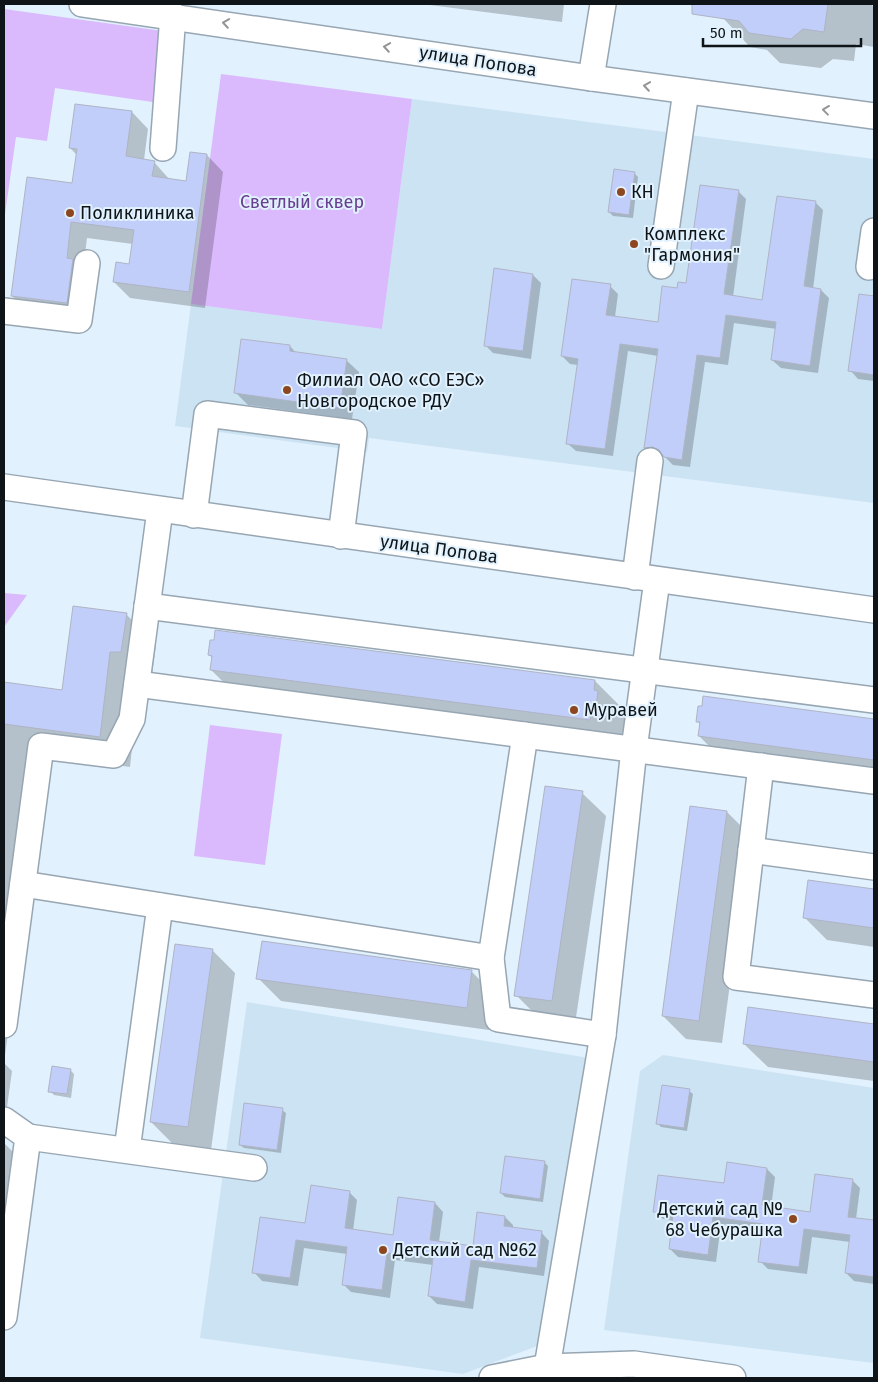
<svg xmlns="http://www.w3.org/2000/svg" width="878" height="1382" font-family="'Fira Sans',sans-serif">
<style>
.built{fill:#cce3f4}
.green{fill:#dabafc}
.shadow{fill:#0003}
.building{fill:#c2cefa;stroke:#afb4c4}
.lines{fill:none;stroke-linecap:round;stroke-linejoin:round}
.minor-casing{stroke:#97a6b2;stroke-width:28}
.minor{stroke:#fff;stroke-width:25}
.oneway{stroke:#939597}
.poi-dot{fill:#8c4620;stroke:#e1f1fd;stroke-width:2}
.labels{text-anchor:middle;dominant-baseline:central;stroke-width:4;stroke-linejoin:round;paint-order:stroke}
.street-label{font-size:18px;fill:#0e1418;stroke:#e1f1fd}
.poi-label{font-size:18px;fill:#0e1418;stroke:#e1f1fd;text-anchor:start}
.park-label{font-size:18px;fill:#693e90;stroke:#e1f1fd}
</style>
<rect width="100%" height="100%" fill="#e1f1fd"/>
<g class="built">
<path d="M 412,99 L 874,159 L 874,503 L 369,438 L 367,452 L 175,426 L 191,304 L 382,329 Z"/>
<path d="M 247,1002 L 589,1058 L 537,1346 L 463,1374 L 200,1338 Z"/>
<path d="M 663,1055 L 874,1088 L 874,1363 L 604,1330 L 640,1071 Z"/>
</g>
<g class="green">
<path d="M 4,9 L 170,32 L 160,103 L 55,88 L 47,141 L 16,137 L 4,221 Z"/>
<path d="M 221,74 L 412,99 L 382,329 L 191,304 Z"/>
<path d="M 4,593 L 27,595 L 4,627 Z"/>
<path d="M 210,725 L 282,734 L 265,865 L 194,856 Z"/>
</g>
<g class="shadow">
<path d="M 422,4 L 568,4 L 564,4 L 562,22 Z"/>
<path d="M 710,4 L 871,4 L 874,7 L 874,47 L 856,44 L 854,61 L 833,59 L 821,68 L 780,63 L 767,50 L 750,47 Z"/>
<path d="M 132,112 L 148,129 L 144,160 L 154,162 L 170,180 L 187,182 L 207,155 L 223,172 L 205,308 L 130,298 L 114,282 L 130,265 L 133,244 L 87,238 L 83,271 L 83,319 L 29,312 L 12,296 L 73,184 L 77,155 L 70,148 Z"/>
<path d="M 634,173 L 638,177 L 633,218 L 613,216 L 609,212 Z"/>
<path d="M 738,191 L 746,199 L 733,297 L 763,301 L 815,202 L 823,210 L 813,289 L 821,290 L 829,298 L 818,373 L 781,368 L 772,360 L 777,329 L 734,323 L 728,365 L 705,362 L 690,467 L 673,465 L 664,456 L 654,456 L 645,447 L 658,356 L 628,351 L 613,456 L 576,451 L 567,443 L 578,365 L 570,364 L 562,356 L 610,286 L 618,294 L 615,317 L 659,323 L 678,289 L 687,285 Z"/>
<path d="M 533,275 L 541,283 L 531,359 L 493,353 L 485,345 Z"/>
<path d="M 860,295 L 874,297 L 874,381 L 858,379 L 850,370 Z"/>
<path d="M 290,346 L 296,353 L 346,360 L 359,372 L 352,419 L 248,405 L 235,392 Z"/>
<path d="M 126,614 L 156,645 L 151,682 L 139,682 L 130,767 L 45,755 L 4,1063 L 12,1071 L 7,1107 L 4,1107 L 4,683 L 63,691 Z"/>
<path d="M 209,655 L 595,681 L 625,711 L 624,718 L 628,722 L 626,736 L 242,700 L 211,670 L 213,658 Z"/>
<path d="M 704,698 L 874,720 L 874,785 L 729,766 L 699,736 L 701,725 L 697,721 Z"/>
<path d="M 582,793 L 606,816 L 575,1024 L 539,1018 L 516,995 Z"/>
<path d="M 691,807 L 727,812 L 750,835 L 722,1043 L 686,1039 L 663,1016 Z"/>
<path d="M 809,881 L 874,890 L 874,947 L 827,940 L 804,917 Z"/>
<path d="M 212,950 L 235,973 L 211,1150 L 174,1145 L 151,1122 Z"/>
<path d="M 471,971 L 494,994 L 489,1030 L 281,1001 L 258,978 Z"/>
<path d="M 749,1008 L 874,1025 L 874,1081 L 768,1067 L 744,1044 Z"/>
<path d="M 70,1070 L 74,1074 L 71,1098 L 54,1095 L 50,1091 Z"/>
<path d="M 689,1091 L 693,1094 L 687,1131 L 661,1127 L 657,1123 Z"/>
<path d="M 282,1110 L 286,1113 L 281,1153 L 244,1148 L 240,1145 Z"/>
<path d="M 4,1143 L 23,1162 L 4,1302 Z"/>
<path d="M 544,1162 L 548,1166 L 543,1202 L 505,1197 L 501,1193 Z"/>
<path d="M 767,1169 L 775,1177 L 771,1208 L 811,1213 L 852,1180 L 860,1188 L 856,1219 L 874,1222 L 874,1284 L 854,1281 L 846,1273 L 850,1242 L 812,1237 L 807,1274 L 768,1269 L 760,1261 L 764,1230 L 721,1224 L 716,1262 L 678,1257 L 670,1249 L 674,1221 L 663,1219 L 654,1211 Z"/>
<path d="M 349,1192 L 357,1200 L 353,1231 L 394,1236 L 435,1203 L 443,1212 L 439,1242 L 474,1247 L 505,1217 L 513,1225 L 513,1228 L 541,1232 L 549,1241 L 544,1276 L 479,1267 L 473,1309 L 437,1304 L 429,1296 L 433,1265 L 395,1260 L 390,1298 L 351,1292 L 343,1284 L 347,1254 L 304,1248 L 298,1286 L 262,1281 L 254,1272 L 307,1225 Z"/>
</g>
<g class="building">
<path d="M 692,4 L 828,4 L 824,32 L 803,29 L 791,39 L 749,33 L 739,21 L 692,14 Z"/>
<path d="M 75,104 L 132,111 L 126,156 L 155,161 L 152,176 L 186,181 L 190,152 L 207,154 L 189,292 L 113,282 L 116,262 L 129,264 L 134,230 L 71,222 L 67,258 L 73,259 L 67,303 L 11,296 L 27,177 L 72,183 L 77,149 L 69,148 Z"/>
<path d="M 614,169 L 635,172 L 629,215 L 608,212 Z"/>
<path d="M 700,185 L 739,190 L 724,294 L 762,300 L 777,196 L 816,201 L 804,286 L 821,289 L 810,366 L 771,360 L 776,322 L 726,315 L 720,358 L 697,355 L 682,460 L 664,457 L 659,450 L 652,447 L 644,448 L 658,349 L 620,344 L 605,449 L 566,444 L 578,359 L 561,356 L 572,279 L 611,284 L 606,315 L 658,322 L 662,286 L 677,288 L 678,282 L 686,283 Z"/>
<path d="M 494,268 L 533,274 L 523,351 L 484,346 Z"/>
<path d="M 859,294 L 874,296 L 874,375 L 848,371 Z"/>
<path d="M 241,339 L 290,345 L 290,351 L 347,359 L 340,408 L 234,393 Z"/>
<path d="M 73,606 L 127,613 L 121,652 L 110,652 L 100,737 L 4,724 L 4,682 L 62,690 Z"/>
<path d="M 215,630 L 595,680 L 594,690 L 598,691 L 596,706 L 592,706 L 590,720 L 210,670 L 212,656 L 208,655 L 210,640 L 214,640 Z"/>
<path d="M 703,696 L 874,719 L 874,760 L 698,736 L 700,722 L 696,722 L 698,706 L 702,706 Z"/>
<path d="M 545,786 L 583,791 L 552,1001 L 514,996 Z"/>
<path d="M 690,806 L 727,811 L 699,1021 L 662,1016 Z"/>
<path d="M 808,880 L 874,889 L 874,928 L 803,918 Z"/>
<path d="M 262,941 L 472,970 L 467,1008 L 256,979 Z"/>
<path d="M 175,944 L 213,949 L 188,1127 L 150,1122 Z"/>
<path d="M 748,1007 L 874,1024 L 874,1062 L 743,1044 Z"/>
<path d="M 52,1066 L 71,1069 L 67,1094 L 48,1092 Z"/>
<path d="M 662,1085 L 690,1089 L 684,1128 L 656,1124 Z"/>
<path d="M 244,1103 L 283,1108 L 277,1150 L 239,1145 Z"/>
<path d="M 505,1156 L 545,1161 L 540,1199 L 500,1193 Z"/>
<path d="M 727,1162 L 767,1168 L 762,1205 L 810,1212 L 815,1174 L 853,1179 L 848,1217 L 874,1220 L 874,1277 L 845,1273 L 850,1235 L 804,1229 L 799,1267 L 758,1262 L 763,1224 L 713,1217 L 708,1255 L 669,1249 L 673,1214 L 653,1212 L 658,1175 L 724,1183 Z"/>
<path d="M 311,1185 L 350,1191 L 345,1228 L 393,1235 L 398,1197 L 435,1202 L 430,1240 L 473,1246 L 477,1212 L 505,1216 L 504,1226 L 542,1231 L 537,1268 L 471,1260 L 465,1302 L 428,1296 L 433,1258 L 387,1253 L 382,1290 L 342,1285 L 347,1247 L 296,1240 L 290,1278 L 252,1273 L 260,1217 L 305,1223 Z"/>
</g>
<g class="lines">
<defs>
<g id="minor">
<path d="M 82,4 L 591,78 L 874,116"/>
<path d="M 591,78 L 603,4"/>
<path d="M 163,148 L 173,15"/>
<path d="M 661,266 L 686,91"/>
<path d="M 869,267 L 874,231"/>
<path d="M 4,311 L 79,320 L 87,263"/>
<path d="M 4,487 L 874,610"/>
<path d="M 194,515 L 207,414 L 354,433 L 341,536"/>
<path d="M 635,577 L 650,461"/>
<path d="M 147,606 L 874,700"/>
<path d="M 137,684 L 874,781"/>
<path d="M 761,766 L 736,977 L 874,995"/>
<path d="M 751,850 L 874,867"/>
<path d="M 23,884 L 491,958 L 525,735"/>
<path d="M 491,958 L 498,1019 L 603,1035"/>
<path d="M 4,1025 L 41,746 L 114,755 L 132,719 L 160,510"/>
<path d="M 4,1120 L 28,1137 L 4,1317"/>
<path d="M 28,1137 L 254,1168"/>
<path d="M 127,1150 L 160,906"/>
<path d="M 547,1367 L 603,1035 L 634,749 L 657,580"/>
<path d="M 492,1378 L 547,1367 L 634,1364 L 733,1378"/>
</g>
</defs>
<use href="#minor" class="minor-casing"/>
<use href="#minor" class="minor"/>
</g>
<defs><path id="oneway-chevron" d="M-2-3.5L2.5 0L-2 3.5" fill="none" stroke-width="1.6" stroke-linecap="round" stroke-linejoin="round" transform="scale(1.25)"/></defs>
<g class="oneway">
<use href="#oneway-chevron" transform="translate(226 23) rotate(-171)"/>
<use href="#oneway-chevron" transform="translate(387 47) rotate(-171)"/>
<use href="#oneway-chevron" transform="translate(647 86) rotate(-172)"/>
<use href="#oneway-chevron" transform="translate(826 110) rotate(-173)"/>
</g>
<g class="poi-dot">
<circle cx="621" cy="192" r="5"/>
<circle cx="70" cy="213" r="5"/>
<circle cx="634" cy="244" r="5"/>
<circle cx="287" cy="390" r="5"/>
<circle cx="574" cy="710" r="5"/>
<circle cx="793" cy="1219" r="5"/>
<circle cx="383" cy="1250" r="5"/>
</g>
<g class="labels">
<g class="street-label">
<text transform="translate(478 61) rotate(9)">улица Попова</text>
<text transform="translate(439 549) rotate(8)">улица Попова</text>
</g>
<g class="poi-label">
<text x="631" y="192">КН</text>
<text x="80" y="213">Поликлиника</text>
<text x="644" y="234">Комплекс<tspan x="644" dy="21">"Гармония"</tspan></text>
<text x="297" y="380">Филиал ОАО «СО ЕЭС»<tspan x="297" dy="21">Новгородское РДУ</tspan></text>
<text x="584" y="710">Муравей</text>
<text x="783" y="1209" text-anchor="end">Детский сад №<tspan x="783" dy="21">68 Чебурашка</tspan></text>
<text x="393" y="1250">Детский сад №62</text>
</g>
<g class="park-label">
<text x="302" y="202">Светлый сквер</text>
</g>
</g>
<rect width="878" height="1382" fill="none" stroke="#0e1418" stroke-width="10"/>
<path d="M703 38v8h158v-8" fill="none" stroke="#0e1418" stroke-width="2.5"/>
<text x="710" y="38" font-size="15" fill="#0e1418" stroke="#e1f1fd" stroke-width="4" paint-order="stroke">50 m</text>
</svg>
